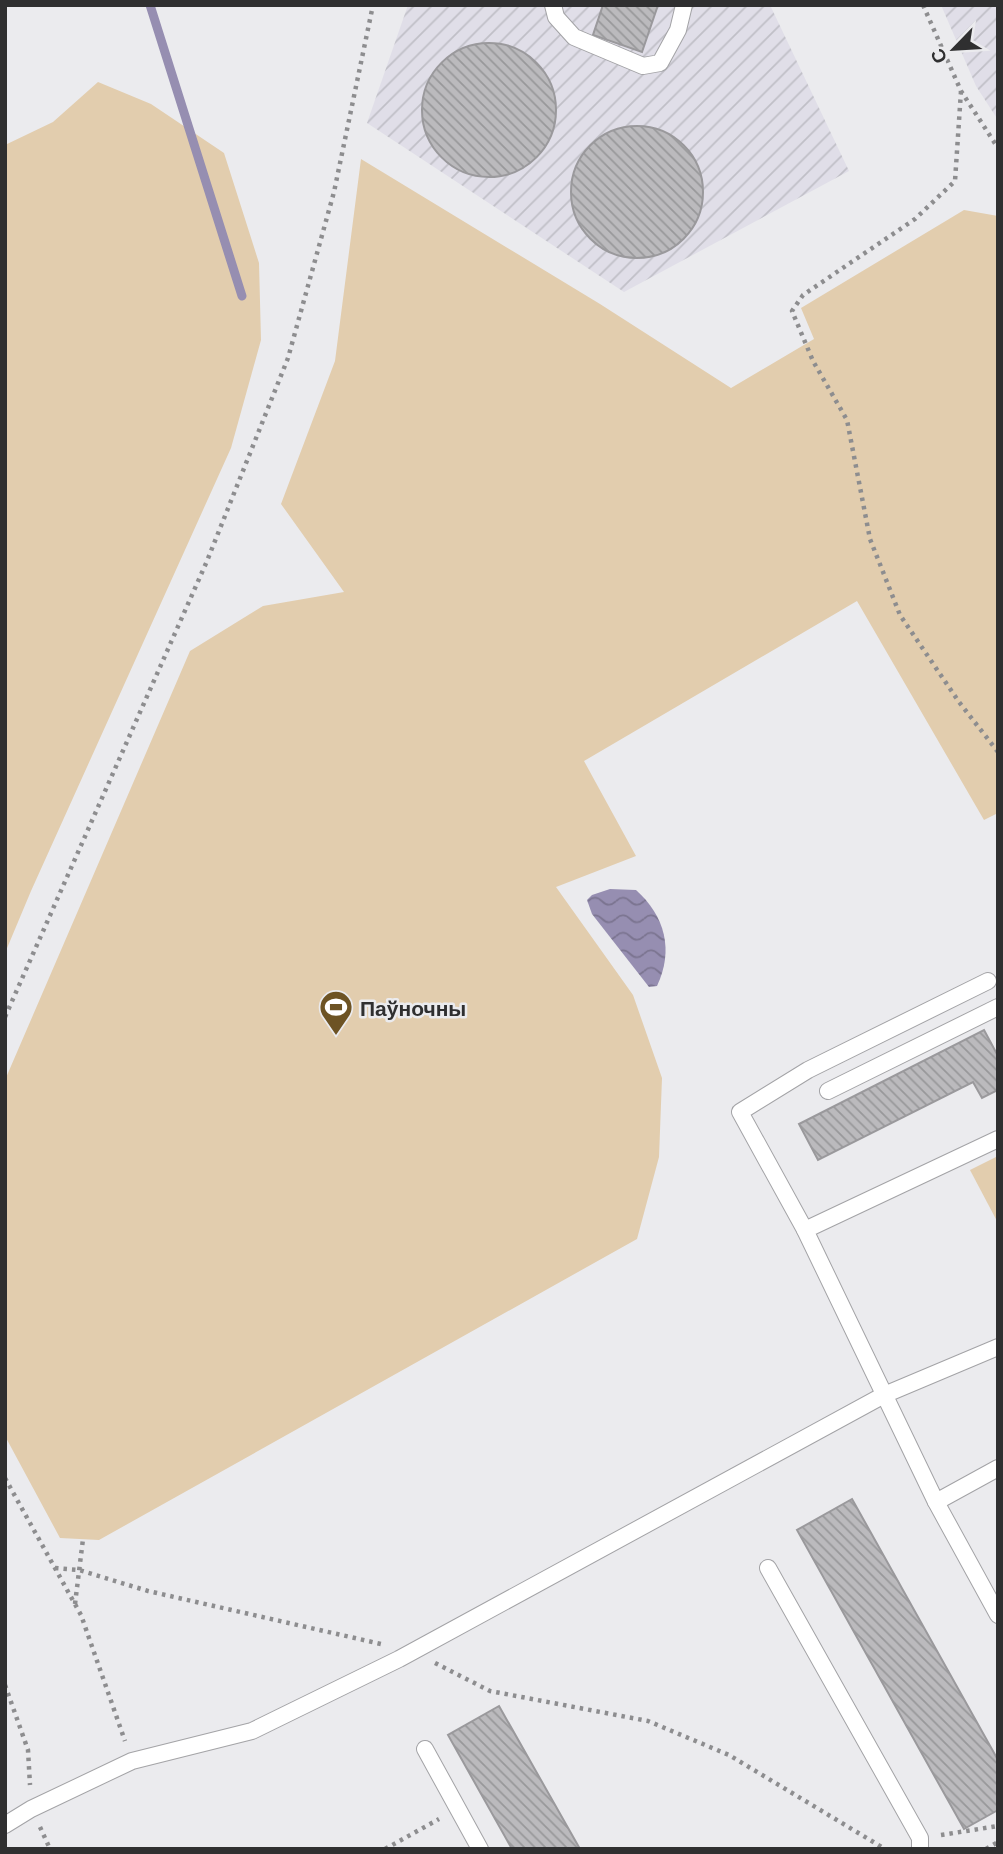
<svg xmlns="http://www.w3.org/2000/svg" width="1003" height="1854" font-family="Barlow,sans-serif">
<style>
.industrial{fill:url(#industrial-furrows)}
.green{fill:#e2cdae}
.water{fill:url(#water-waves)}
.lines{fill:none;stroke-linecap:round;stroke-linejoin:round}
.stream{stroke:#968eb1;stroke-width:9}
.building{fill:url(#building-back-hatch);stroke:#9a999c;stroke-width:2}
.lane-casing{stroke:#a3a3a6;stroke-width:18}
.path{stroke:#8d8d8f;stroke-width:4.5;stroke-dasharray:3.5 5;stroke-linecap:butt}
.lane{stroke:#fff;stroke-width:16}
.labels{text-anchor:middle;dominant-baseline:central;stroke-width:5;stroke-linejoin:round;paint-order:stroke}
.poi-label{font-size:21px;font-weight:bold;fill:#2f2f30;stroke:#ebebee;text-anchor:start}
</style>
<defs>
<pattern id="industrial-furrows" width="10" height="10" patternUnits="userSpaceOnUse" patternTransform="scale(1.75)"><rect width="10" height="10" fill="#e0dee8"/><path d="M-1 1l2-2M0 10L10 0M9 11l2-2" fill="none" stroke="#c0bfc7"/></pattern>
<pattern id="water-waves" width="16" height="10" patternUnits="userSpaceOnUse" patternTransform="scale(1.75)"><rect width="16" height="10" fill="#968eb1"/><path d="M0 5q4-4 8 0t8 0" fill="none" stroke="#7b7490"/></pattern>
<pattern id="building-back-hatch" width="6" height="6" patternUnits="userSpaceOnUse" patternTransform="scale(1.75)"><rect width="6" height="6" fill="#bbbabd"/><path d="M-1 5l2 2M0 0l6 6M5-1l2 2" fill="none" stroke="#98989a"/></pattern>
</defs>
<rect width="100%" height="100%" fill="#ebebee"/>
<g class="industrial">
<path d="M 408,5 L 770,5 L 849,171 L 624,292 L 367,123 Z"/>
<path d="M 941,5 L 998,5 L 998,120 L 976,86 Z"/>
</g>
<g class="green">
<path d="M 98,82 L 151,104 L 224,153 L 259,263 L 261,340 L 231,448 L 31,891 L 5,953 L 5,145 L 53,122 Z"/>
<path d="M 361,159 L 600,304 L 731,388 L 814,339 L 801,308 L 964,210 L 998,216 L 998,813 L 984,820 L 857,601 L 584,761 L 636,856 L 556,887 L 633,995 L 662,1078 L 659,1157 L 637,1239 L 99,1540 L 60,1538 L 5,1436 L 5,1080 L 190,651 L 263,606 L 344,592 L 281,504 L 335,361 Z"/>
<path d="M 998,1156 L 998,1223 L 970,1170 Z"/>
</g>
<path class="water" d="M 610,889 L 636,890 C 665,916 674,950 657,986 L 649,987 L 592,914 L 587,900 L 592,895 Z"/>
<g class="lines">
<path class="stream" d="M 150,5 L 242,296"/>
</g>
<g class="building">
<path d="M 603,5 L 658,5 L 642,52 L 593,35 Z"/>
<circle cx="489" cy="110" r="67"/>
<circle cx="637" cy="192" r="66"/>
<path d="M 984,1030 L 998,1056 L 998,1090 L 982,1098 L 973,1082 L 818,1160 L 799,1124 Z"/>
<path d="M 852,1499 L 998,1760 L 998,1810 L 964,1829 L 797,1530 Z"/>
<path d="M 499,1706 L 580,1849 L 512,1849 L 448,1735 Z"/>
</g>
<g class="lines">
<defs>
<g id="lane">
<path d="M 553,5 L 556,17 L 574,37 L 643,66 L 660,63 L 678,30 L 684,5"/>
<path d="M 828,1091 L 998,1007"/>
<path d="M 998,1139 L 805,1230 L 936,1502 L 998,1615"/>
<path d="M 805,1230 L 740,1112 L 808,1070 L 988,981"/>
<path d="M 936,1502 L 998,1468"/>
<path d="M 768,1568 L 920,1838 L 920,1849"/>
<path d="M 425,1749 L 480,1849"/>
<path d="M 5,1825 L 31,1809 L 132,1761 L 252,1731 L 399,1659 L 884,1395 L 998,1347"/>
</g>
</defs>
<use href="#lane" class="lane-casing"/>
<g class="path">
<path d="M 923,5 L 961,91 L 998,148"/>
<path d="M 961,91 L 955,181 L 915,219 L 803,295 L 792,311 L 813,361 L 847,420 L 870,539 L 900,615 L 959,702 L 998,752"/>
<path d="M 5,1017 L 207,561 L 288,358 L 334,192 L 373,5"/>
<path d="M 5,1478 L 81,1615 L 125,1741"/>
<path d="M 55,1568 L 79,1570 L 148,1591 L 381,1644"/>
<path d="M 75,1604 L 83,1539"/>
<path d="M 435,1663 L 490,1691 L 648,1721 L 729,1755 L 885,1849"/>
<path d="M 5,1685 L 28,1750 L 30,1785"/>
<path d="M 40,1827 L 50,1849"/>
<path d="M 941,1835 L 998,1826"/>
<path d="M 385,1849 L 439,1819"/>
<path d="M 986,1849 L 998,1842"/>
</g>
<use href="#lane" class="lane"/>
</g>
<defs>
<symbol id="stadium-pin" viewBox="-11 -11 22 30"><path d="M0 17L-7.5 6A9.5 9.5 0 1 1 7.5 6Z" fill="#6d5324" stroke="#ebebee"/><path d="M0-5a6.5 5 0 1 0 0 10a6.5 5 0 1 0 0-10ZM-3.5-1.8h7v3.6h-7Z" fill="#fff"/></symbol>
</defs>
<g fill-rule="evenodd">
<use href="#stadium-pin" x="317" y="988" width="38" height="52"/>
</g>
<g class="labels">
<g class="poi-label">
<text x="360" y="1007">Паўночны</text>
</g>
</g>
<rect width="1003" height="1854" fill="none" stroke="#2f2f30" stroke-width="14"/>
<g transform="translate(954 49) rotate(245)" stroke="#ebebee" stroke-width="5" paint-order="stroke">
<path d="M0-5L12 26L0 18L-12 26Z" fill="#2f2f30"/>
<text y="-10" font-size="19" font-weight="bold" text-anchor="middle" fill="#2f2f30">С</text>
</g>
</svg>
